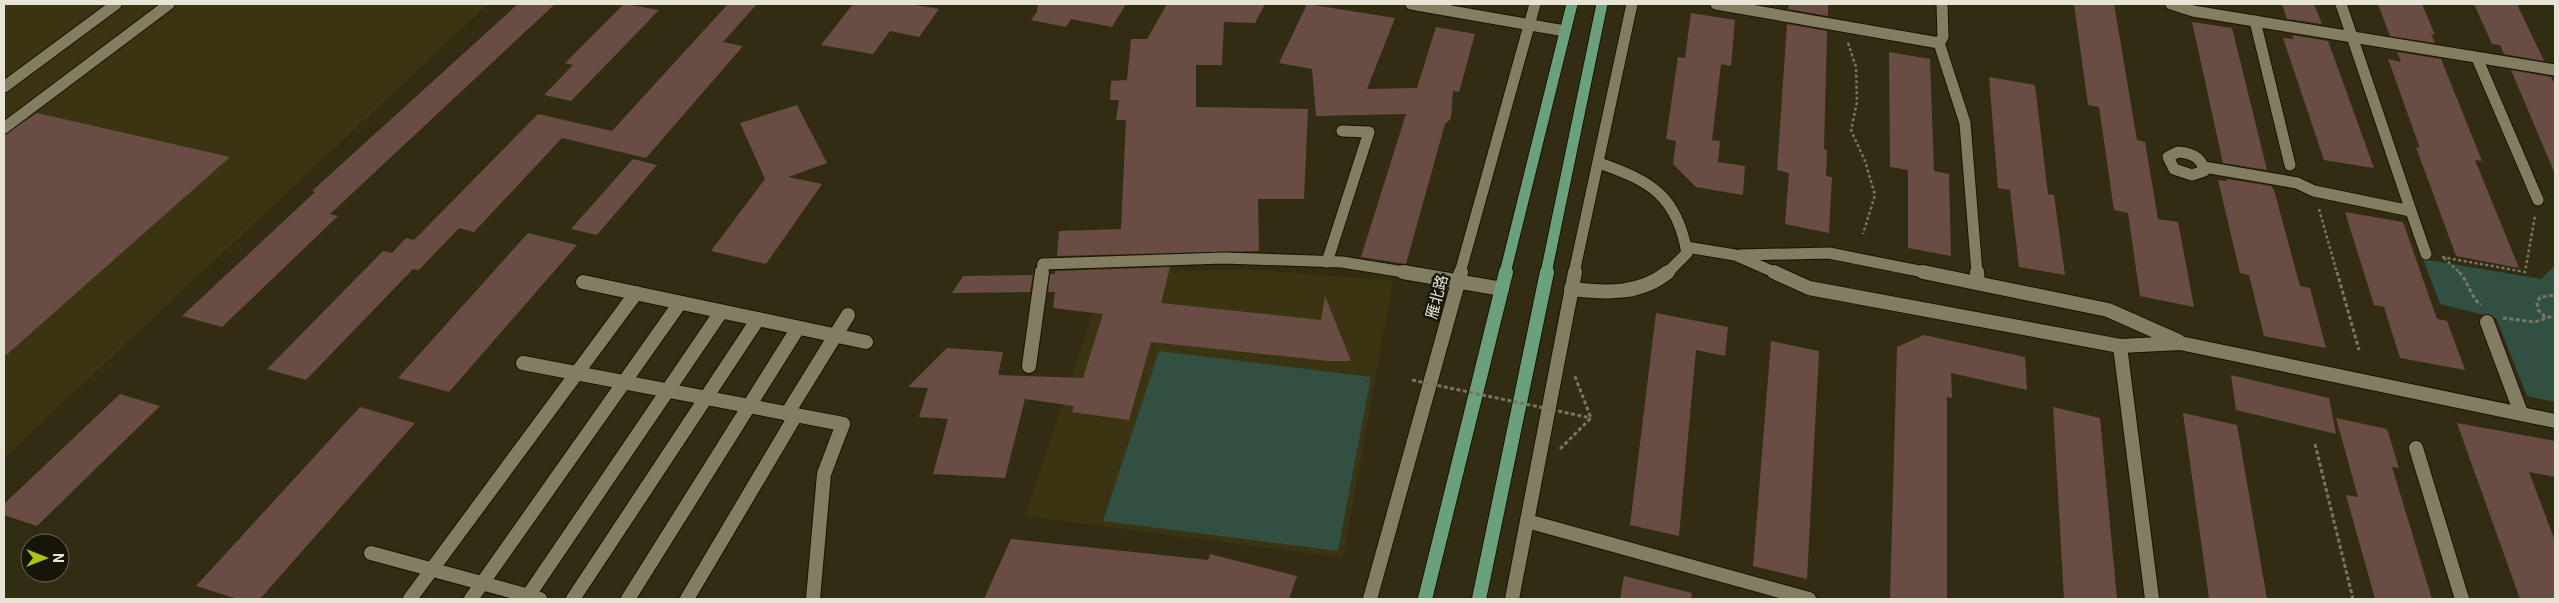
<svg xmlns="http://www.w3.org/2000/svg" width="2559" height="603" font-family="Roboto,'Noto Sans SC',sans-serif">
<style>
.built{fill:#3b3412}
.green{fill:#315041}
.building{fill:#694d44}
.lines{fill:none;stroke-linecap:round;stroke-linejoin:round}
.lane-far1-casing{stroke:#191400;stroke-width:13}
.lane-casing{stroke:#191400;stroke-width:16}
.street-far1-casing{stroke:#191400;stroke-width:13}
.street-casing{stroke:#191400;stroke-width:16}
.primary-far1-casing{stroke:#191400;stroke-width:13}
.primary-casing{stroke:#191400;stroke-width:16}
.path-far1{stroke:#79755f;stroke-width:2.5;stroke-dasharray:3 2.5;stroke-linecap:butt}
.path{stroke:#79755f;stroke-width:3;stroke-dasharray:4 2.5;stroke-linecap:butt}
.lane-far1{stroke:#837e62;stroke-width:11}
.lane{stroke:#837e62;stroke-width:14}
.street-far1{stroke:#837e62;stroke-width:11}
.street{stroke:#837e62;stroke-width:14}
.primary-far1{stroke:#6aa17c;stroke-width:11}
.primary{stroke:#6aa17c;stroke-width:14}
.path-bridge{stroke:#79755f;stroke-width:3;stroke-dasharray:4 2.5;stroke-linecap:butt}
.labels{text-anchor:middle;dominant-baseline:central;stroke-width:5;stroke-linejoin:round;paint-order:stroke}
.street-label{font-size:15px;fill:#e6e4d4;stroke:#17150a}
</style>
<rect width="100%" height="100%" fill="#322c13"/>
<g class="built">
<path d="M 4,4 L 488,4 L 4,458 Z"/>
<path d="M 1257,270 L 1393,281 L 1343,558 L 1025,516 L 1107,271 Z"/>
</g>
<g class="green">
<path d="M 2423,259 L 2541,279 L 2555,265 L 2555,402 L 2527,396 L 2496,318 L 2440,304 Z"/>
<path d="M 1159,351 L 1371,377 L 1338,551 L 1103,521 Z"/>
</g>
<g class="building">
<path d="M 518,4 L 555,4 L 330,214 L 338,216 L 222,327 L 182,316 L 315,192 L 312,191 Z"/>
<path d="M 624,4 L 659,10 L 571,101 L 544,95 L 573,65 L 565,63 Z"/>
<path d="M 728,4 L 757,4 L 723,42 L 743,46 L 646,158 L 562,138 L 474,232 L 459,228 L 419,270 L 413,269 L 306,380 L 267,369 L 383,251 L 392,253 L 406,238 L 414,240 L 538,114 L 612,131 Z"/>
<path d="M 853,4 L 909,4 L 939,9 L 919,37 L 890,31 L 873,54 L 821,45 Z"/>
<path d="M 1038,4 L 1126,4 L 1112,27 L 1071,19 L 1066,27 L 1031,20 L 1037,12 Z"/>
<path d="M 1167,4 L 1265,4 L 1255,23 L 1224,22 L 1222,65 L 1196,65 L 1196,107 L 1308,109 L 1304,199 L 1258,199 L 1259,251 L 1057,256 L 1059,231 L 1121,229 L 1126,120 L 1116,120 L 1119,100 L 1110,100 L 1111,81 L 1127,80 L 1131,39 L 1147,39 Z"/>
<path d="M 1307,4 L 1395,18 L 1367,89 L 1417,88 L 1436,27 L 1475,34 L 1459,92 L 1453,91 L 1451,118 L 1445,124 L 1406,264 L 1361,257 L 1406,114 L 1316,116 L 1312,69 L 1279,63 Z"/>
<path d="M 1789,4 L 1828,4 L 1828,16 L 1788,9 Z"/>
<path d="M 2074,4 L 2114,4 L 2137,140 L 2145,142 L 2158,219 L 2178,222 L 2194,307 L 2140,296 L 2128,213 L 2114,210 L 2099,107 L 2088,105 Z"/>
<path d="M 2282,4 L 2314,4 L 2322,24 L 2287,19 Z"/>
<path d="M 2378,4 L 2422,4 L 2435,35 L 2431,34 L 2435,43 L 2390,36 Z"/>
<path d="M 2474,4 L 2517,4 L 2544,61 L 2504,54 L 2500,45 L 2492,44 Z"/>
<path d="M 1691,13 L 1735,20 L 1731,66 L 1721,64 L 1712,140 L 1720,141 L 1718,162 L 1745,166 L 1743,195 L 1696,187 L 1673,164 L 1676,141 L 1666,139 L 1678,57 L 1685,58 Z"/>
<path d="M 2192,22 L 2232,28 L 2267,170 L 2223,163 Z"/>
<path d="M 1787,24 L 1827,31 L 1824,149 L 1827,150 L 1826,176 L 1832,177 L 1829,233 L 1785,224 L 1789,173 L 1777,170 Z"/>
<path d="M 2292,35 L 2328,41 L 2374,168 L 2324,160 L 2283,38 L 2294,39 Z"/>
<path d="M 1889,52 L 1930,59 L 1934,171 L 1949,174 L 1951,256 L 1908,248 L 1908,170 L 1890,167 Z"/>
<path d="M 2397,52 L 2441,59 L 2482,161 L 2475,160 L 2519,268 L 2456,256 L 2416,147 L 2420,148 L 2388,59 L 2401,62 Z"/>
<path d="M 2511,70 L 2551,77 L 2555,85 L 2555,174 Z"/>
<path d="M 1989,77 L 2035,85 L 2048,194 L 2054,195 L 2065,275 L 2019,267 L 2010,190 L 1998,188 Z"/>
<path d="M 797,105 L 827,163 L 788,177 L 822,184 L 766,264 L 711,251 L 765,179 L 740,123 Z"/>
<path d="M 37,113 L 230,157 L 4,357 L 4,135 Z"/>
<path d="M 633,159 L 657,165 L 597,235 L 571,229 Z"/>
<path d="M 2227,179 L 2271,186 L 2274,190 L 2300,286 L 2310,288 L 2326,348 L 2264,336 L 2249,275 L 2240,273 L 2218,180 L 2227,181 Z"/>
<path d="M 2345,212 L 2403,222 L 2437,319 L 2447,321 L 2465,370 L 2400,358 L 2384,307 L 2374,305 Z"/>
<path d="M 528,233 L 577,245 L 449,392 L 398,378 Z"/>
<path d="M 1170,267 L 1161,303 L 1321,320 L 1325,296 L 1351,361 L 1329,361 L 1151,342 L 1129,420 L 1072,412 L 1074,406 L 1025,399 L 1005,478 L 933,474 L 948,419 L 919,417 L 928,388 L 908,387 L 947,348 L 1003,352 L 998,375 L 1083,378 L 1103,314 L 1053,308 L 1055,292 L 1048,292 L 1050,274 L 1055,274 L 1055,271 Z"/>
<path d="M 1033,275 L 1030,292 L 952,293 L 963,276 Z"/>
<path d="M 1656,313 L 1728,327 L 1725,356 L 1696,350 L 1679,536 L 1630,525 Z"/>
<path d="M 1924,335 L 2025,357 L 2027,390 L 1951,373 L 1952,398 L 1947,397 L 1947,599 L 1890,599 L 1897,347 Z"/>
<path d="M 1771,341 L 1819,351 L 1807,579 L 1753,566 Z"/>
<path d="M 2231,375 L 2329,398 L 2336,434 L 2236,410 Z"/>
<path d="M 120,394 L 160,406 L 37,526 L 4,515 L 4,504 Z"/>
<path d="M 360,407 L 415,423 L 260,599 L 237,599 L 196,586 Z"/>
<path d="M 2053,407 L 2100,418 L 2117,599 L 2064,599 Z"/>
<path d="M 2183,413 L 2237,425 L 2267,599 L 2209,598 Z"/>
<path d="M 2336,418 L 2387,429 L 2399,468 L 2392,467 L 2432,599 L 2375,599 L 2346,495 L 2358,497 Z"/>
<path d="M 2457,423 L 2555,441 L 2555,477 L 2529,472 L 2555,541 L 2555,599 L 2520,599 Z"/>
<path d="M 1011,539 L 1208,560 L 1210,554 L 1297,576 L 1289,599 L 984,599 Z"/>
<path d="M 1624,576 L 1692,593 L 1691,599 L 1620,599 Z"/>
</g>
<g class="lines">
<defs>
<g id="lane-far1">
<path d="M 2255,21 L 2290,165"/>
<path d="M 1939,43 L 1965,123 L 1977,273"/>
<path d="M 2477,58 L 2538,200"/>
<path d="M 4,87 L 116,4"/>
<path d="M 4,128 L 169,4"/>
<path d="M 2178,152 C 2191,153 2202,157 2204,171 L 2192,175 L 2174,169 L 2168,157 Z"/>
<path d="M 2204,167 L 2297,183 L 2314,191 L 2411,211 L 2341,4"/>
<path d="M 2411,211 L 2426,254"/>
<path d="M 1327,262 L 1369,132 L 1342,131"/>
<path d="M 1042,273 L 1043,264"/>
</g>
<g id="lane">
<path d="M 1977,272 L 1978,283"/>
<path d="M 583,282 L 866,342"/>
<path d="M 2487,322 L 2521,413"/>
<path d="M 523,363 L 843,424"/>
<path d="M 1029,366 L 1042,272"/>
<path d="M 787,414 L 848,315"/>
<path d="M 371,553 L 540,599"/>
<path d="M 410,599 L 636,293"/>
<path d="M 471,599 L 680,303"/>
<path d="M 526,599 L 721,312"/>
<path d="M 573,599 L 758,319"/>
<path d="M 628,599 L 798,328"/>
<path d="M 687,599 L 796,415"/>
</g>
<g id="street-far1">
<path d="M 1411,4 L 1565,31"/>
<path d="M 1716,4 L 1939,43 L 1943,37 L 1942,4"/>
<path d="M 2171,4 L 2193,11 L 2555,70"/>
<path d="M 1599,163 C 1651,181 1677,196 1687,253 L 1667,273"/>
<path d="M 1686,247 L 1735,255 L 1776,273"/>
<path d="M 1740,255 L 1829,253 L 1929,273"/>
<path d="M 1043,264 L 1224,258 L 1342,262 L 1410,273"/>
<path d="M 1460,273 L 1535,4"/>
<path d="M 1574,273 L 1632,4"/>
</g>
<g id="street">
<path d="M 1403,272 L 1502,289"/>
<path d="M 1774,272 L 1809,288 L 2120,346 L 2180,343 L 2555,421"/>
<path d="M 1923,272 L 2108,310 L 2178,341"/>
<path d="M 1571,289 C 1605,293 1640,295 1668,272"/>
<path d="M 2120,346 L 2152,599"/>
<path d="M 2416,448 L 2462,599"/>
<path d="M 1527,521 L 1809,599"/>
<path d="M 813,599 L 824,474 L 843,424"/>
<path d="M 1370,599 L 1461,272"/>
<path d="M 1512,599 L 1575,272"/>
</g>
<g id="primary-far1">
<path d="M 1505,273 L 1572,4"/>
<path d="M 1546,273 L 1602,4"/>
</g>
<g id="primary">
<path d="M 1425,599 L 1506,272"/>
<path d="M 1479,599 L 1547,272"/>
</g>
</defs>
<use href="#lane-far1" class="lane-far1-casing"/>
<use href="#lane" class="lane-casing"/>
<use href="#street-far1" class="street-far1-casing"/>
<use href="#street" class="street-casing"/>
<use href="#primary-far1" class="primary-far1-casing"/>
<use href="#primary" class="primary-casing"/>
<g class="path-far1">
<path d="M 1848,43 L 1856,67 L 1857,102 L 1851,130 L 1865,161 L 1875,195 L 1863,234"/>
<path d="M 2319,209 L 2337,273"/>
<path d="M 2442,257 L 2525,272 L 2535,216"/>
<path d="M 2444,258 L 2460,273"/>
</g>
<g class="path">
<path d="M 2337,272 L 2359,350"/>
<path d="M 2459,272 C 2469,282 2470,297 2481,305"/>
<path d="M 2545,317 L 2539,311 L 2537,303 L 2540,297 L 2555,295"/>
<path d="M 2503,318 L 2535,322 L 2555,315"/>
<path d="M 2315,444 L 2353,599"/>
<path d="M 1560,449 L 1591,418 L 1574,374"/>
</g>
<use href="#lane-far1" class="lane-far1"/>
<use href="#lane" class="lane"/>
<use href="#street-far1" class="street-far1"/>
<use href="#street" class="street"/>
<use href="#primary-far1" class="primary-far1"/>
<use href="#primary" class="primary"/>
<path class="path-bridge" d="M 1412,380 L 1591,418"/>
</g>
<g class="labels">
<g class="street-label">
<text transform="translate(1437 297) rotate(-75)">雁北路</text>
</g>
</g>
<rect width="2559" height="603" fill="none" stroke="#e6e4d4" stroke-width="10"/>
<g transform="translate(45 558) rotate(90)"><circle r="24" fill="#17150a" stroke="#6a685b"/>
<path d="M0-4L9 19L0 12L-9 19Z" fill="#afc505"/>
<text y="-8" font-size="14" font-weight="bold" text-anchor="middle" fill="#e6e4d4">N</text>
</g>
</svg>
